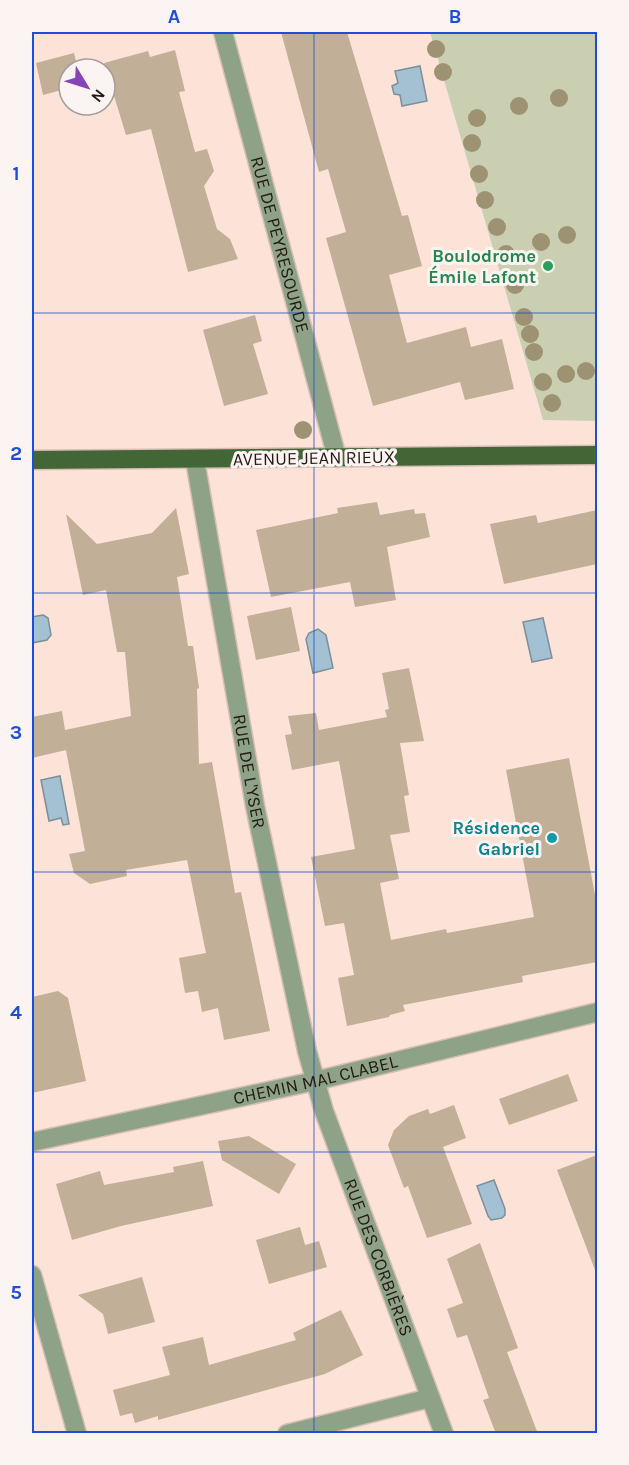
<svg xmlns="http://www.w3.org/2000/svg" width="629" height="1465" font-family="Karla,sans-serif">
<style>
.green{fill:#cbcfb2}
.water{fill:#a3c1d2;stroke:#7d8f99;stroke-width:1.5}
.building{fill:#c2af97}
.lines{fill:none;stroke-linecap:round;stroke-linejoin:round}
.minor-casing{stroke:#d6beb5;stroke-width:21}
.major-casing{stroke:#d6beb5;stroke-width:21}
.minor{stroke:#8da287;stroke-width:18}
.major{stroke:#426635;stroke-width:18}
.tree{fill:#9d9373}
.grid{fill:none;stroke:#1d4ed8;stroke-width:1.5;stroke-opacity:0.55}
.leisure-dot{fill:#2e9e5b;stroke:#fbf4f2;stroke-width:2}
.culture-dot{fill:#0f9aa8;stroke:#fbf4f2;stroke-width:2}
.labels{text-anchor:middle;dominant-baseline:central;stroke-width:6;stroke-linejoin:round;paint-order:stroke}
.street-label{font-size:18px;fill:#241914;stroke:#fbf4f2}
.leisure-label{font-size:18px;font-weight:bold;fill:#27864d;stroke:#fbf4f2;text-anchor:end}
.culture-label{font-size:18px;font-weight:bold;fill:#0d838f;stroke:#fbf4f2;text-anchor:end}
.neatline{fill:none;stroke:#1d4ed8;stroke-width:2}
.grid-label{font-size:20px;text-anchor:middle;font-weight:bold;fill:#1d4ed8}
</style>
<rect width="100%" height="100%" fill="#fde2d8"/>
<path class="green" d="M 430,32 L 597,32 L 597,421 L 543,420 Z"/>
<g class="water">
<path d="M 420,66 L 427,101 L 402,106 L 400,95 L 394,94 L 392,86 L 398,83 L 395,71 Z"/>
<path d="M 43,615 L 48,618 L 51,635 L 47,640 L 32,643 L 32,617 Z"/>
<path d="M 543,618 L 552,658 L 532,662 L 523,622 Z"/>
<path d="M 318,629 L 326,635 L 333,668 L 313,673 L 306,639 L 309,633 Z"/>
<path d="M 60,776 L 69,824 L 63,825 L 61,818 L 49,821 L 41,780 Z"/>
<path d="M 494,1180 L 505,1209 L 505,1215 L 502,1218 L 491,1220 L 488,1216 L 477,1186 Z"/>
</g>
<g class="building">
<path d="M 281,32 L 347,32 L 402,216 L 408,215 L 422,266 L 389,275 L 407,343 L 466,327 L 471,347 L 502,339 L 514,389 L 465,400 L 460,382 L 373,406 L 326,238 L 346,232 L 328,169 L 319,172 Z"/>
<path d="M 175,50 L 185,91 L 179,92 L 195,152 L 207,149 L 214,171 L 204,186 L 217,229 L 230,239 L 238,259 L 188,272 L 151,129 L 126,135 L 104,63 L 148,51 L 150,57 Z"/>
<path d="M 74,53 L 78,69 L 69,69 L 69,88 L 43,95 L 36,63 Z"/>
<path d="M 255,315 L 262,341 L 253,344 L 268,394 L 224,406 L 203,330 Z"/>
<path d="M 377,502 L 380,515 L 414,509 L 415,514 L 425,513 L 430,537 L 387,547 L 396,600 L 355,607 L 350,582 L 271,597 L 256,530 L 338,513 L 337,508 Z"/>
<path d="M 176,508 L 189,574 L 177,577 L 188,646 L 193,646 L 199,688 L 197,689 L 199,764 L 212,762 L 235,893 L 241,892 L 270,1031 L 224,1040 L 218,1008 L 202,1012 L 198,991 L 185,993 L 179,958 L 206,953 L 187,860 L 126,870 L 127,876 L 90,884 L 74,873 L 69,854 L 85,851 L 66,750 L 32,758 L 32,717 L 62,711 L 65,730 L 131,716 L 125,652 L 117,652 L 106,590 L 83,595 L 66,514 L 97,544 L 152,533 Z"/>
<path d="M 597,510 L 597,564 L 504,584 L 490,524 L 536,515 L 538,523 Z"/>
<path d="M 291,607 L 300,651 L 256,660 L 247,616 Z"/>
<path d="M 409,668 L 424,741 L 400,743 L 409,795 L 404,796 L 410,832 L 390,835 L 399,879 L 380,883 L 391,940 L 446,929 L 447,933 L 534,917 L 506,770 L 569,758 L 597,905 L 597,962 L 522,976 L 523,982 L 403,1005 L 405,1011 L 390,1015 L 389,1017 L 347,1026 L 338,978 L 354,975 L 344,923 L 325,926 L 311,857 L 355,849 L 339,761 L 292,770 L 285,735 L 292,734 L 288,716 L 316,713 L 319,730 L 387,717 L 385,710 L 389,709 L 382,673 Z"/>
<path d="M 58,991 L 68,998 L 86,1081 L 32,1093 L 32,997 Z"/>
<path d="M 568,1074 L 578,1101 L 509,1125 L 499,1099 Z"/>
<path d="M 454,1105 L 466,1138 L 443,1147 L 472,1224 L 427,1238 L 408,1186 L 404,1188 L 388,1145 L 394,1130 L 409,1116 L 428,1109 L 430,1114 Z"/>
<path d="M 249,1136 L 296,1164 L 279,1194 L 222,1160 L 218,1141 Z"/>
<path d="M 597,1155 L 597,1270 L 595,1270 L 557,1170 Z"/>
<path d="M 203,1161 L 213,1206 L 121,1226 L 72,1240 L 56,1184 L 100,1171 L 104,1185 L 174,1172 L 173,1167 Z"/>
<path d="M 300,1227 L 305,1245 L 319,1241 L 327,1267 L 269,1284 L 256,1240 Z"/>
<path d="M 480,1243 L 518,1348 L 507,1352 L 538,1434 L 496,1434 L 483,1400 L 489,1398 L 467,1335 L 457,1338 L 447,1309 L 463,1303 L 447,1259 Z"/>
<path d="M 142,1277 L 155,1322 L 108,1334 L 103,1314 L 78,1295 Z"/>
<path d="M 341,1310 L 363,1355 L 325,1374 L 158,1420 L 158,1416 L 135,1423 L 132,1413 L 120,1416 L 113,1390 L 170,1375 L 162,1347 L 203,1337 L 209,1365 L 296,1340 L 293,1333 Z"/>
</g>
<g class="lines">
<defs>
<g id="minor">
<path id="s1" d="M 223,32 L 337,458"/>
<path id="s2" d="M 195,460 L 255,806 L 307,1051 L 324,1111 L 444,1434"/>
<path id="s3" d="M 32,1142 L 315,1081 L 598,1012"/>
<path d="M 32,1275 L 77,1434"/>
<path d="M 287,1434 L 430,1398"/>
</g>
<path id="major" d="M 32,460 L 598,455"/>
</defs>
<use href="#minor" class="minor-casing"/>
<use href="#major" class="major-casing"/>
<use href="#minor" class="minor"/>
<use href="#major" class="major"/>
</g>
<g class="tree">
<circle cx="436" cy="49" r="9"/>
<circle cx="443" cy="72" r="9"/>
<circle cx="559" cy="98" r="9"/>
<circle cx="519" cy="106" r="9"/>
<circle cx="477" cy="118" r="9"/>
<circle cx="472" cy="143" r="9"/>
<circle cx="479" cy="174" r="9"/>
<circle cx="485" cy="200" r="9"/>
<circle cx="497" cy="227" r="9"/>
<circle cx="567" cy="235" r="9"/>
<circle cx="541" cy="242" r="9"/>
<circle cx="506" cy="254" r="9"/>
<circle cx="515" cy="285" r="9"/>
<circle cx="524" cy="317" r="9"/>
<circle cx="530" cy="334" r="9"/>
<circle cx="534" cy="352" r="9"/>
<circle cx="586" cy="371" r="9"/>
<circle cx="566" cy="374" r="9"/>
<circle cx="543" cy="382" r="9"/>
<circle cx="552" cy="403" r="9"/>
<circle cx="303" cy="430" r="9"/>
</g>
<path class="grid" d="M 314,32 L 314,1434M 32,313 L 598,313M 32,593 L 598,593M 32,872 L 598,872M 32,1152 L 598,1152"/>
<circle class="leisure-dot" cx="548" cy="266" r="6"/>
<circle class="culture-dot" cx="552" cy="838" r="6"/>
<g class="labels">
<g class="street-label">
<text stroke="none"><textPath href="#s1" startOffset="220">RUE DE PEYRESOURDE</textPath></text>
<text transform="translate(314 458) rotate(-1)">AVENUE JEAN RIEUX</text>
<text stroke="none"><textPath href="#s2" startOffset="316">RUE DE L'YSER</textPath></text>
<text stroke="none"><textPath href="#s3" startOffset="290">CHEMIN MAL CLABEL</textPath></text>
<text stroke="none"><textPath href="#s2" startOffset="820">RUE DES CORBIÈRES</textPath></text>
</g>
<g class="leisure-label">
<text x="536" y="256">Boulodrome<tspan x="536" dy="21">Émile Lafont</tspan></text>
</g>
<g class="culture-label">
<text x="540" y="828">Résidence<tspan x="540" dy="21">Gabriel</tspan></text>
</g>
</g>
<rect width="629" height="1465" fill="none" stroke="#fbf4f2" stroke-width="66"/>
<g transform="translate(87 87) rotate(128)"><circle r="28" fill="#fbf4f2" stroke="#a59c99" stroke-width="1.5"/>
<path d="M0-4.5L10 22L0 15L-10 22Z" fill="#8645ba"/>
<text y="-9" font-size="16" font-weight="bold" text-anchor="middle" fill="#241914">N</text>
</g>
<rect x="33" y="33" width="563" height="1399" class="neatline"/>
<g class="grid-label">
<text x="174" y="23">A</text>
<text x="455" y="23">B</text>
<text x="16" y="180">1</text>
<text x="16" y="460">2</text>
<text x="16" y="739">3</text>
<text x="16" y="1019">4</text>
<text x="16" y="1299">5</text>
</g>
</svg>
